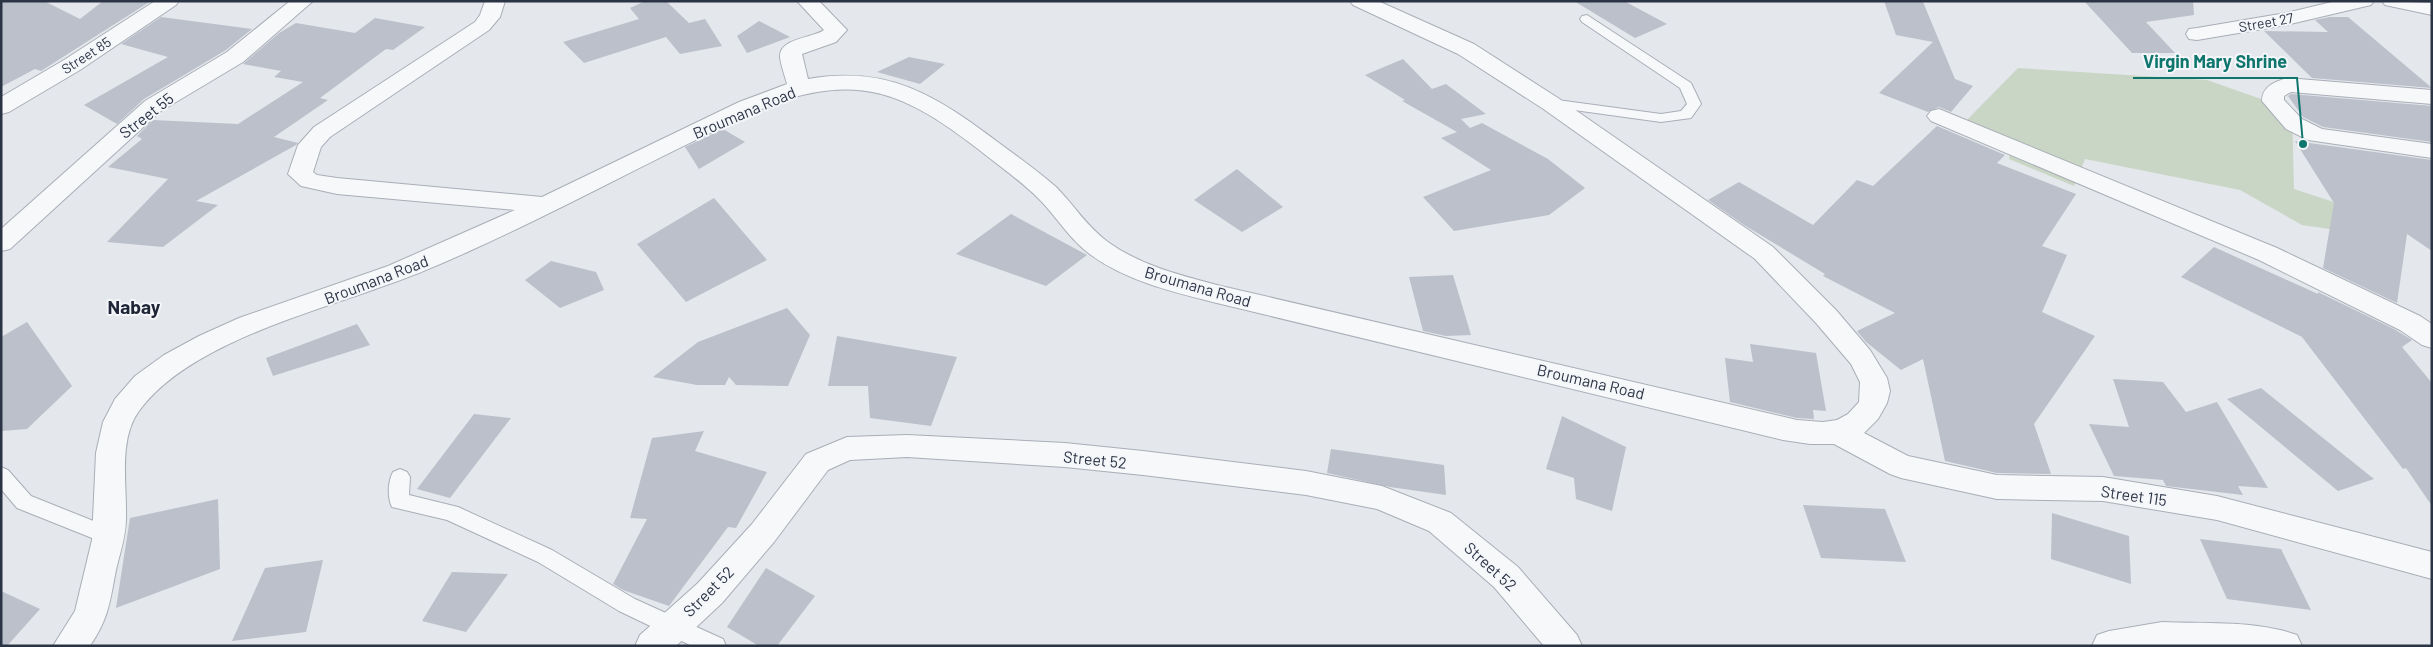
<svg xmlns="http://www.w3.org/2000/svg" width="2433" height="647" font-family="Barlow,sans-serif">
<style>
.green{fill:#c9d6c5}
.building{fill:#bbc0ca}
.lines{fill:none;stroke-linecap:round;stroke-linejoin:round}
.lane-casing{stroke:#a9aeb7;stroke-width:2}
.street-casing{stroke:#a9aeb7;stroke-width:2}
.lane{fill:#f7f8fa;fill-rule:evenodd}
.street{fill:#f7f8fa;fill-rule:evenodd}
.labels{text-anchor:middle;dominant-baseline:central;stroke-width:4;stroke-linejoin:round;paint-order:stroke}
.far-street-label{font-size:14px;fill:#2b3445;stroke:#f4f6f9}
.street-label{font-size:16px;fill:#2b3445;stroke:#f4f6f9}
.quarter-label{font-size:19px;font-weight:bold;fill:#1d2536;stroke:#f4f6f9}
.leader{fill:none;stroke:#0f766e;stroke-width:2}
.callout-dot{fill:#0f766e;stroke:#f4f6f9;stroke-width:2}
.callout-label{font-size:18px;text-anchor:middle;font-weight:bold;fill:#0f766e;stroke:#f4f6f9;stroke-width:4;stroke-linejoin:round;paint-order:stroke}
</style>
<rect width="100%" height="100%" fill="#e4e7ec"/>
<path class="green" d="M 2018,68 L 2207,80 L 2292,110 L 2294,189 L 2367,213 L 2330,229 L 2302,225 L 2240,190 L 2085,159 L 2074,186 L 2009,159 L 2010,151 L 1960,127 Z"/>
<g class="building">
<path d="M 1,1 L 44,1 L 80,19 L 103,1 L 151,1 L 41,71 L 35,69 L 1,87 Z"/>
<path d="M 645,1 L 666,1 L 689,23 L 705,19 L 722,46 L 680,54 L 666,37 L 584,63 L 563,42 L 639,19 L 630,8 Z"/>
<path d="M 1574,1 L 1624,1 L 1667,24 L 1635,38 Z"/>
<path d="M 1884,1 L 1923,2 L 1955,79 L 1973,86 L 1951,112 L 1939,107 L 1928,112 L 1879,93 L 1933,42 L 1896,35 Z"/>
<path d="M 2084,1 L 2193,1 L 2194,15 L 2146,22 L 2175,53 L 2132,53 Z"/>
<path d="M 161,17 L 252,29 L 226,50 L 144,99 L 117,124 L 84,105 L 168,57 L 121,44 Z"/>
<path d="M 2330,17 L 2348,17 L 2432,88 L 2312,78 L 2264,31 L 2328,32 L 2315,20 Z"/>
<path d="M 375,18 L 425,27 L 393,50 L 386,49 L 320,98 L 328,100 L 274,137 L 298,143 L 296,145 L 196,201 L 218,205 L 163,247 L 107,242 L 168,179 L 108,167 L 142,139 L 137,136 L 153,120 L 238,124 L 303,82 L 274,77 L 281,71 L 243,64 L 279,33 L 296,23 L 355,33 Z"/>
<path d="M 759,21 L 790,37 L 747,53 L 737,36 Z"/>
<path d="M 909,57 L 945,64 L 920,84 L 877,72 Z"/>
<path d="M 1403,59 L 1432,89 L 1446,84 L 1486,114 L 1461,119 L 1470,128 L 1482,123 L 1548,159 L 1585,188 L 1549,215 L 1454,231 L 1423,197 L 1491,170 L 1441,138 L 1457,132 L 1402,101 L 1405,100 L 1365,75 Z"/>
<path d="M 2291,94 L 2432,106 L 2432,142 L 2323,127 L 2303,117 L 2288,96 Z"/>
<path d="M 1937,126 L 2005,155 L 1997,163 L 2076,194 L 2042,246 L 2067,255 L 2042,312 L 2095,336 L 2034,424 L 2051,474 L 1997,473 L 1945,461 L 1923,359 L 1901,370 L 1866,342 L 1857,331 L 1895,313 L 1823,276 L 1825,274 L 1744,225 L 1708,200 L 1739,182 L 1813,225 L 1857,180 L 1873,186 Z"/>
<path d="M 723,129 L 745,142 L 699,169 L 685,147 Z"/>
<path d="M 2295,141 L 2432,160 L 2432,251 L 2407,234 L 2397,303 L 2323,268 L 2334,203 Z"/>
<path d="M 1237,169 L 1283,207 L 1242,232 L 1194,200 Z"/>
<path d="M 714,198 L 767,260 L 686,302 L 637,244 Z"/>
<path d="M 1011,214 L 1087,255 L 1046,286 L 956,254 Z"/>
<path d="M 2214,247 L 2318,294 L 2318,292 L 2394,329 L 2412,340 L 2402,347 L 2432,383 L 2432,506 L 2406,468 L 2403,469 L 2302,337 L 2181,277 Z"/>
<path d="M 551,261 L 596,272 L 604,290 L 560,308 L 525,280 Z"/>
<path d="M 1453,275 L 1471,335 L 1446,336 L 1423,331 L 1409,277 Z"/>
<path d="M 787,308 L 810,335 L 788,386 L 736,385 L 729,377 L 725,385 L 697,385 L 653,377 L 698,342 Z"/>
<path d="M 27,322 L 72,386 L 27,429 L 1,431 L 1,337 Z"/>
<path d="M 357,324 L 370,345 L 273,376 L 266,358 Z"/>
<path d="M 837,336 L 957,357 L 931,426 L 870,418 L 868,386 L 828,386 Z"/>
<path d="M 1750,344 L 1816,353 L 1826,411 L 1813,410 L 1814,419 L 1797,418 L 1730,402 L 1725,358 L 1753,362 Z"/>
<path d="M 2113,379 L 2163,382 L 2186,412 L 2217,402 L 2268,488 L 2238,486 L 2243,495 L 2166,486 L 2163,480 L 2114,476 L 2089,424 L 2129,427 Z"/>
<path d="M 2261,388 L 2374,479 L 2338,491 L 2227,399 Z"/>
<path d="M 474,414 L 511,418 L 450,498 L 417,489 Z"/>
<path d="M 1562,416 L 1626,447 L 1612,511 L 1576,499 L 1574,478 L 1546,469 Z"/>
<path d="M 704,431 L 695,451 L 767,472 L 736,528 L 728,527 L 669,606 L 623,590 L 613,584 L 647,519 L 630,518 L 652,438 Z"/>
<path d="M 1331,449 L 1444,465 L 1446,495 L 1390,487 L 1327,473 Z"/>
<path d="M 218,499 L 220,569 L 116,608 L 130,518 Z"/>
<path d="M 1803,505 L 1885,509 L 1906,562 L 1821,558 Z"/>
<path d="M 2052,513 L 2129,536 L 2131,584 L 2051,559 Z"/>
<path d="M 2200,539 L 2281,549 L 2311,610 L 2227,599 Z"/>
<path d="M 323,560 L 306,632 L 232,641 L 265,568 Z"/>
<path d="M 766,568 L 815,596 L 777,646 L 759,646 L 727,627 Z"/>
<path d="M 452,572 L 508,574 L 466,632 L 422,621 Z"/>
<path d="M 1,591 L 40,609 L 7,646 L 1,646 Z"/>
</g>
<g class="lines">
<defs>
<g id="lane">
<path d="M 1587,15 L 1691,83 L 1701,104 L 1691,118 L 1661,122 L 1545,106 L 1543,103 L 1550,99 L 1661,114 L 1681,111 L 1687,104 L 1680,88 L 1582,22 L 1580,19 L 1582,16 Z"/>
<path d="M 1,467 L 8,470 L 31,496 L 116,530 L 119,536 L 116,542 L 109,544 L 102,542 L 17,508 L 1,489 Z"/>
<path d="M 400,469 L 407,472 L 410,477 L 409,495 L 458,507 L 552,550 L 635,599 L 723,639 L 726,646 L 692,646 L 619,611 L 538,562 L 447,520 L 392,507 C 387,497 388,481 393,472 Z"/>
</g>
<g id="street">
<path d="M 155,1 L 179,1 L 176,5 L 80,70 L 9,112 L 1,114 L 1,97 L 64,60 Z"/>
<path d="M 290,1 L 313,1 L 243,62 L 161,111 L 10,249 L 1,251 L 1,229 L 145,101 L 227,52 Z"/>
<path d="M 485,1 L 505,1 L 500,17 L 489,30 L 330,137 L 321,147 L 313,172 L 317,175 L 337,178 L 542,197 L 739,102 L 787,84 C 785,76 781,66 780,57 C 779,38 813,38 824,30 L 797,1 L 819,1 L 847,30 L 836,42 L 802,54 L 808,79 C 890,65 936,96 999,143 C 1018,157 1038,171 1056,187 C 1074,205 1087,227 1108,242 C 1141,266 1183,276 1221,286 L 1797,420 L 1823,422 L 1837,420 L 1848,414 L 1859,402 L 1860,382 L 1851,364 L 1816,323 L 1755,259 L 1542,108 L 1458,54 L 1353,5 L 1350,1 L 1378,1 L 1474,44 L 1558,98 L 1773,247 L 1836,310 L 1870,350 L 1887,378 L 1890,391 L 1887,403 L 1878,419 L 1864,433 L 1908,456 L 1997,475 L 2103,477 L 2217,496 L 2432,552 L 2432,579 L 2217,520 L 2103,501 L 1997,499 L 1901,478 L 1890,474 L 1834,444 L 1810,444 L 1783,440 L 1221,304 C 1177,293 1128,282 1091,255 C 1070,240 1057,217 1039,199 C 1020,180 998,165 978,149 C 908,95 861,72 773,104 C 672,148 576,203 476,248 C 444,263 411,277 378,288 C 304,315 186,346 139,411 C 118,439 127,486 126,518 C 126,537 120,552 116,570 C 110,601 109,618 90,646 L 53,646 L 75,611 L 92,540 L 96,453 L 103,422 L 115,399 L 135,376 L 164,355 L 199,336 L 239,318 L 388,266 L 515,210 L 337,194 L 301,186 L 288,174 L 298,145 L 314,127 L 475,22 L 480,15 Z"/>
<path d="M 2336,1 L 2374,1 L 2371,5 L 2286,25 L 2197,40 L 2189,39 L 2186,34 L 2189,29 L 2197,28 L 2286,13 Z"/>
<path d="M 2382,1 L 2432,3 L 2432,15 L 2385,5 Z"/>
<path d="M 2287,78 L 2432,90 L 2432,104 L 2291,92 L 2284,96 L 2284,100 L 2302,119 L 2322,129 L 2432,144 L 2432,158 L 2308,140 L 2286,129 L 2262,101 C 2262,87 2274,82 2287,78 Z"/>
<path d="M 1939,109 L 2277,248 L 2420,316 L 2432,324 L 2432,348 L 2422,345 L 2400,330 L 2259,260 L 1931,121 L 1927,116 L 1931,111 Z"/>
<path d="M 907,435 L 1065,443 L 1143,451 L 1306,471 L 1382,486 L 1451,513 L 1518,567 L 1577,635 L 1582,646 L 1544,646 L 1494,587 L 1429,531 L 1377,509 L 1306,495 L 1143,475 L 1065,467 L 907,457 L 850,460 L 828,470 L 774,542 L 722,603 L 676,646 L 635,646 L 640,635 L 698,583 L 752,524 L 806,454 L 847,437 Z"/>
<path d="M 2162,622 C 2206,624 2255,620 2297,635 L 2302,646 L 2092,646 L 2097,635 L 2109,631 Z"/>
</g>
</defs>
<use href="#lane" class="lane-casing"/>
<use href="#street" class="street-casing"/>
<use href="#lane" class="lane"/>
<use href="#street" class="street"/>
</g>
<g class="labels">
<g class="far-street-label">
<text transform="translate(2266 22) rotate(-10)">Street 27</text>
<text transform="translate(86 55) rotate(-33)">Street 85</text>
</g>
<g class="street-label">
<text transform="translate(744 112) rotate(-23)">Broumana Road</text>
<text transform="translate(146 115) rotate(-38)">Street 55</text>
<text transform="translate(376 279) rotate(-21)">Broumana Road</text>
<text transform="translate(1198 286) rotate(16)">Broumana Road</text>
<text transform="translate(1591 381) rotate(13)">Broumana Road</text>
<text transform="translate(1095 459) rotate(6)">Street 52</text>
<text transform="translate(2134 495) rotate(8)">Street 115</text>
<text transform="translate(1491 566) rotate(42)">Street 52</text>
<text transform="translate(708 591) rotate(-45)">Street 52</text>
</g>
<g class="quarter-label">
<text x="134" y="306">Nabay</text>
</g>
</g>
<path class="leader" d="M2303 144L2297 78H2133"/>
<circle class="callout-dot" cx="2303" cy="144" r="5"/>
<g class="callout-label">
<text x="2215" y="68">Virgin Mary Shrine</text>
</g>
<rect width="2433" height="647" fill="none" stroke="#2b3445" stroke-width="5"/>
</svg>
